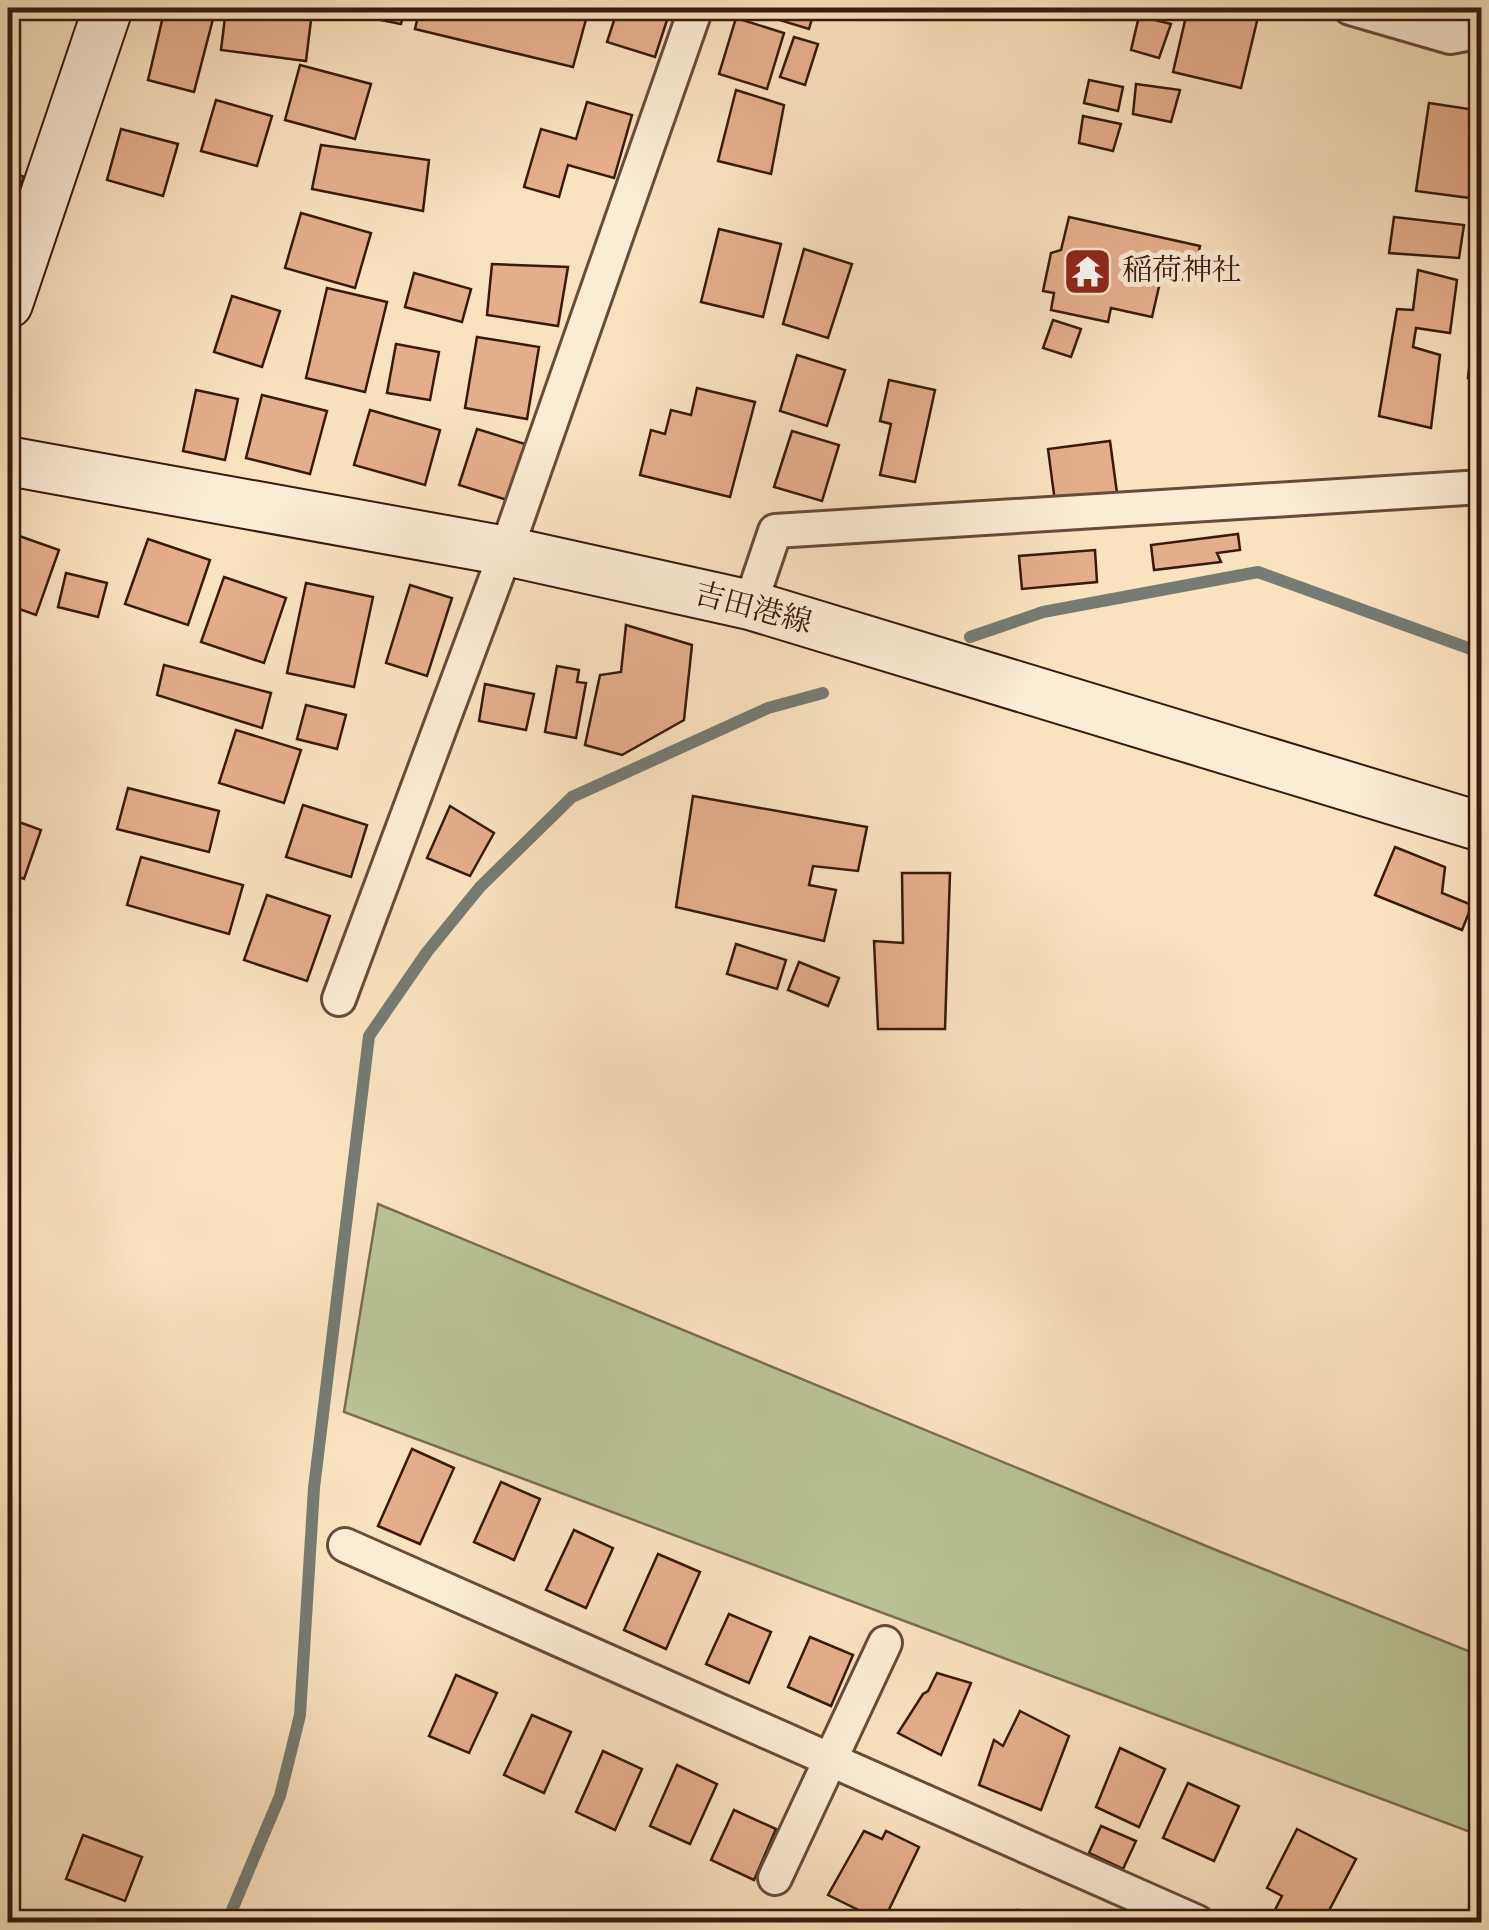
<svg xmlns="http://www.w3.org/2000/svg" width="1489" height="1930" font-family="'IM FELL DW Pica','Noto Serif JP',serif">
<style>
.green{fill:#bbc494;stroke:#7a6e50;stroke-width:2.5}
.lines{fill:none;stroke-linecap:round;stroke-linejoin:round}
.stream{stroke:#767b73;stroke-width:12}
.building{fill:#e5ae8b;stroke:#38190c;stroke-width:2.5}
.street-casing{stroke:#684b38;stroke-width:38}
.secondary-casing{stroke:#38190c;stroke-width:52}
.street{stroke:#fbecd5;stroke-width:32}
.secondary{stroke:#fbecd5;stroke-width:48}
.labels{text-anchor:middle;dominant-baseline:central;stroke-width:10;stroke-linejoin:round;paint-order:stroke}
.poi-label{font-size:30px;fill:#38190c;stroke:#fbecd5;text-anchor:start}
.street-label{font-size:30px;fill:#38190c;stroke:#fbecd5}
</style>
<rect width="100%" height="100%" fill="#f9e2be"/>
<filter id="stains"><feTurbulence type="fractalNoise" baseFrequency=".002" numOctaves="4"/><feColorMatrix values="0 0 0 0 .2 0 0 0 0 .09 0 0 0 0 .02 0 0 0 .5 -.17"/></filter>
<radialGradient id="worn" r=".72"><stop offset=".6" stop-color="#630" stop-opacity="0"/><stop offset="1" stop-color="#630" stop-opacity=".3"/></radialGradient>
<path class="green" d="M 378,1204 L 1216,1550 L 1481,1656 L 1481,1836 L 344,1412 Z"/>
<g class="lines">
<g class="stream">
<path d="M 970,637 L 1043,612 L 1258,572 L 1482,653"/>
<path d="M 227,1922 L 280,1796 L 300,1715 L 314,1488 L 369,1036 L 427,952 L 480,887 L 572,797 L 768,708 L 823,693"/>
</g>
</g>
<g class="building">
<path d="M 165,8 L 213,19 L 194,92 L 148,80 Z"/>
<path d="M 321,8 L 405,8 L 401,24 Z"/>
<path d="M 420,8 L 572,8 L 588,12 L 573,67 L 415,29 Z"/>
<path d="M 618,8 L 671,8 L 655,57 L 607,42 Z"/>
<path d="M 740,8 L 815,8 L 809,29 Z"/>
<path d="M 1188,8 L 1220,8 L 1258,17 L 1241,88 L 1173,72 Z"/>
<path d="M 226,9 L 311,20 L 306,61 L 221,50 Z"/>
<path d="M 1139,16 L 1171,24 L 1159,58 L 1131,50 Z"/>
<path d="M 736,18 L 784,33 L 767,89 L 719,74 Z"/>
<path d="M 794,37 L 818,44 L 805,85 L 780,77 Z"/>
<path d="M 300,65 L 371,84 L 355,139 L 285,120 Z"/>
<path d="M 1089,80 L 1123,87 L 1118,111 L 1084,103 Z"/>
<path d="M 1136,84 L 1180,90 L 1171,122 L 1133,114 Z"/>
<path d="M 736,90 L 784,105 L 771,174 L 718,161 Z"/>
<path d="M 216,100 L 272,116 L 257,166 L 201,151 Z"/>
<path d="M 587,102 L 632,115 L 614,178 L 568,165 L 559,197 L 524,187 L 541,129 L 576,139 Z"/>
<path d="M 1429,103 L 1482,111 L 1470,198 L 1416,191 Z"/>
<path d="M 1083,116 L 1121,124 L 1113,151 L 1079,143 Z"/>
<path d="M 121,129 L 178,144 L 163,196 L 107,180 Z"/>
<path d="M 321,145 L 429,160 L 423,211 L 312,189 Z"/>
<path d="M 8,170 L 24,177 L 8,213 Z"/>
<path d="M 301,213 L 371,233 L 355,288 L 285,268 Z"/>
<path d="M 1069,217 L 1200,246 L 1193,282 L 1124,267 L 1122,270 L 1161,278 L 1152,317 L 1111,308 L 1108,322 L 1051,310 L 1054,293 L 1043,291 L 1051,253 L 1061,250 Z"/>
<path d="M 1394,217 L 1464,225 L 1459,258 L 1389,253 Z"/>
<path d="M 719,229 L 781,244 L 763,317 L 701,302 Z"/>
<path d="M 804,249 L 852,264 L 828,338 L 783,324 Z"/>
<path d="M 492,264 L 568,267 L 558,326 L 487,315 Z"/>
<path d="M 1481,265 L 1482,265 L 1482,322 L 1475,321 Z"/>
<path d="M 1418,270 L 1457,280 L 1450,333 L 1416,328 L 1413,347 L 1440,355 L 1431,428 L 1379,416 L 1397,309 L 1413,310 Z"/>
<path d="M 414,273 L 471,289 L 462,322 L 405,307 Z"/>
<path d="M 327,288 L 387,302 L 365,392 L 306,378 Z"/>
<path d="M 232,296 L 280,311 L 262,367 L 214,352 Z"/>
<path d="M 1053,320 L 1081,329 L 1071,357 L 1043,348 Z"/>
<path d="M 1473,334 L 1482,335 L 1482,380 L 1468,378 Z"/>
<path d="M 477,337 L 539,347 L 527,419 L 465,408 Z"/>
<path d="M 396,344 L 439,352 L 430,400 L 387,393 Z"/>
<path d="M 797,355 L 845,370 L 827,426 L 780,411 Z"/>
<path d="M 889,380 L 935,390 L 915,482 L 880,475 L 891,424 L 880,421 Z"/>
<path d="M 697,388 L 755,402 L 730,497 L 640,475 L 651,430 L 665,434 L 671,410 L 691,415 Z"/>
<path d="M 196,390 L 238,399 L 225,460 L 183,451 Z"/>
<path d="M 262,395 L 327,411 L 310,474 L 246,458 Z"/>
<path d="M 370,410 L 440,430 L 425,485 L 354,465 Z"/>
<path d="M 477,429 L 525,444 L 507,500 L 459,485 Z"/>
<path d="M 792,431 L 839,445 L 822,501 L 774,487 Z"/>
<path d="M 1110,441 L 1117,493 L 1055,502 L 1048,449 Z"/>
<path d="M 8,532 L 59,550 L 36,615 L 8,605 Z"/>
<path d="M 1238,534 L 1240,550 L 1217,553 L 1221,562 L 1154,570 L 1151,545 Z"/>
<path d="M 148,539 L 210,560 L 188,625 L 125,604 Z"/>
<path d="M 1095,550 L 1097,582 L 1022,589 L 1019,556 Z"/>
<path d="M 66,573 L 107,583 L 98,617 L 58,607 Z"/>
<path d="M 224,577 L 286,598 L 264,663 L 201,642 Z"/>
<path d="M 306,583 L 373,597 L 354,687 L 287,673 Z"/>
<path d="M 410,585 L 452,598 L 427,676 L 386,663 Z"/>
<path d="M 626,625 L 692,645 L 684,720 L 622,755 L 585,745 L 600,675 L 621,672 Z"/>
<path d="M 164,665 L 271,693 L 262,728 L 157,695 Z"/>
<path d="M 557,666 L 579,670 L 577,682 L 586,683 L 576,738 L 545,732 Z"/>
<path d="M 485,684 L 534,694 L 526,730 L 479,721 Z"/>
<path d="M 306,705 L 346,715 L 337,749 L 297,739 Z"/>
<path d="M 236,730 L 301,750 L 284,803 L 219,783 Z"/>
<path d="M 128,788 L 219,811 L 209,852 L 117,829 Z"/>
<path d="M 693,796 L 867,827 L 858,871 L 813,866 L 809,885 L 836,890 L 824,941 L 676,907 Z"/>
<path d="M 303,805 L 367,825 L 351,877 L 286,857 Z"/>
<path d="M 450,806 L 494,833 L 470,876 L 427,858 Z"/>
<path d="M 8,818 L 41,830 L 24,879 L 8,873 Z"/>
<path d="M 1395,847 L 1445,867 L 1442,893 L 1472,905 L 1462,930 L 1375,895 Z"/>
<path d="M 141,857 L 243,885 L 229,934 L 127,905 Z"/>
<path d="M 902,873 L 950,873 L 945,1029 L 878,1029 L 874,941 L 903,943 Z"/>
<path d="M 267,895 L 330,916 L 307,981 L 244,960 Z"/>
<path d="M 736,944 L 786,960 L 777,989 L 727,974 Z"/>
<path d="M 799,962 L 839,978 L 828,1006 L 788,990 Z"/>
<path d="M 412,1449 L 454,1468 L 420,1544 L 378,1526 Z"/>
<path d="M 501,1482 L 540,1499 L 514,1560 L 474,1542 Z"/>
<path d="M 574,1530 L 613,1548 L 586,1608 L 546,1590 Z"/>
<path d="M 658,1554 L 700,1572 L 666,1649 L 624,1630 Z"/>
<path d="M 729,1614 L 771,1632 L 749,1683 L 706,1664 Z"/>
<path d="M 810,1637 L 853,1655 L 831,1706 L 788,1687 Z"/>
<path d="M 937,1673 L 971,1683 L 941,1755 L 898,1733 L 923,1694 L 928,1691 Z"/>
<path d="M 456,1675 L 497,1693 L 469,1753 L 429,1736 Z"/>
<path d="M 1020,1711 L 1069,1736 L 1041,1810 L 979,1785 L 994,1740 L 1003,1746 Z"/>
<path d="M 532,1715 L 571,1732 L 544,1793 L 504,1775 Z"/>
<path d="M 1120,1748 L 1165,1769 L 1139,1827 L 1096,1807 Z"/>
<path d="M 603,1751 L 642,1769 L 615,1830 L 576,1812 Z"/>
<path d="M 677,1765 L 717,1784 L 690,1844 L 650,1826 Z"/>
<path d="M 1188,1783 L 1239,1806 L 1214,1861 L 1163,1838 Z"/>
<path d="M 734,1810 L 776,1829 L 754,1880 L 711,1860 Z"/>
<path d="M 1101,1826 L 1136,1841 L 1123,1869 L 1089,1853 Z"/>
<path d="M 1297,1829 L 1356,1859 L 1323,1922 L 1300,1922 L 1275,1910 L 1282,1896 L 1267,1888 Z"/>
<path d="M 864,1831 L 882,1839 L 886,1831 L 919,1847 L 883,1922 L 828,1895 Z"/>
<path d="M 83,1835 L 142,1857 L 125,1901 L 66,1879 Z"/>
<path d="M 1018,1910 L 1047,1922 L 1014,1922 Z"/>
</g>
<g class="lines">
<defs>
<g id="street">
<path d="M 1350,8 L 1450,37 L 1482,31"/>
<path d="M 750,605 L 775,531 L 1482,487"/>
<path d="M 339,999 L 506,551 L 696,8"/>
<path d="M 345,1545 L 1197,1922"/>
<path d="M 775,1878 L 885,1643"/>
</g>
<g id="secondary">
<path d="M 8,304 L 108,8"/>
<path d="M 8,461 L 506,551 L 750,605 L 1482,827"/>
</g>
</defs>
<use href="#street" class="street-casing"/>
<use href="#secondary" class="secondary-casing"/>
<use href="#street" class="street"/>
<use href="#secondary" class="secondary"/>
</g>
<defs>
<symbol id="temple-square" viewBox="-11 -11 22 22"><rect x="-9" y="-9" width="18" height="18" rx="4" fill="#8f2418" stroke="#fbecd5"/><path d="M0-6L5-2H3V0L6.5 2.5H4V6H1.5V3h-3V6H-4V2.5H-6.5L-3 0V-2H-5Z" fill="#fff"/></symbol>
</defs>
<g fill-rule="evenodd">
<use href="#temple-square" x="1060" y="244" width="55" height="55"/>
</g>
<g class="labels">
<g class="poi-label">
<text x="1122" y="271">稲荷神社</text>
</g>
<g class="street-label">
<text transform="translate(753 609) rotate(15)">吉田港線</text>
</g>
</g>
<rect width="1489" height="1930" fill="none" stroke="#f9e2be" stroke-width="40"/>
<rect x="10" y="10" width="1469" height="1910" fill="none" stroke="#38190c" stroke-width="5"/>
<rect x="20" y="20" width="1449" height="1890" fill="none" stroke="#38190c" stroke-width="2.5"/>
<rect width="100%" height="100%" filter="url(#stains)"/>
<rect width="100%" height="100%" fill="url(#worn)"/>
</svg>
